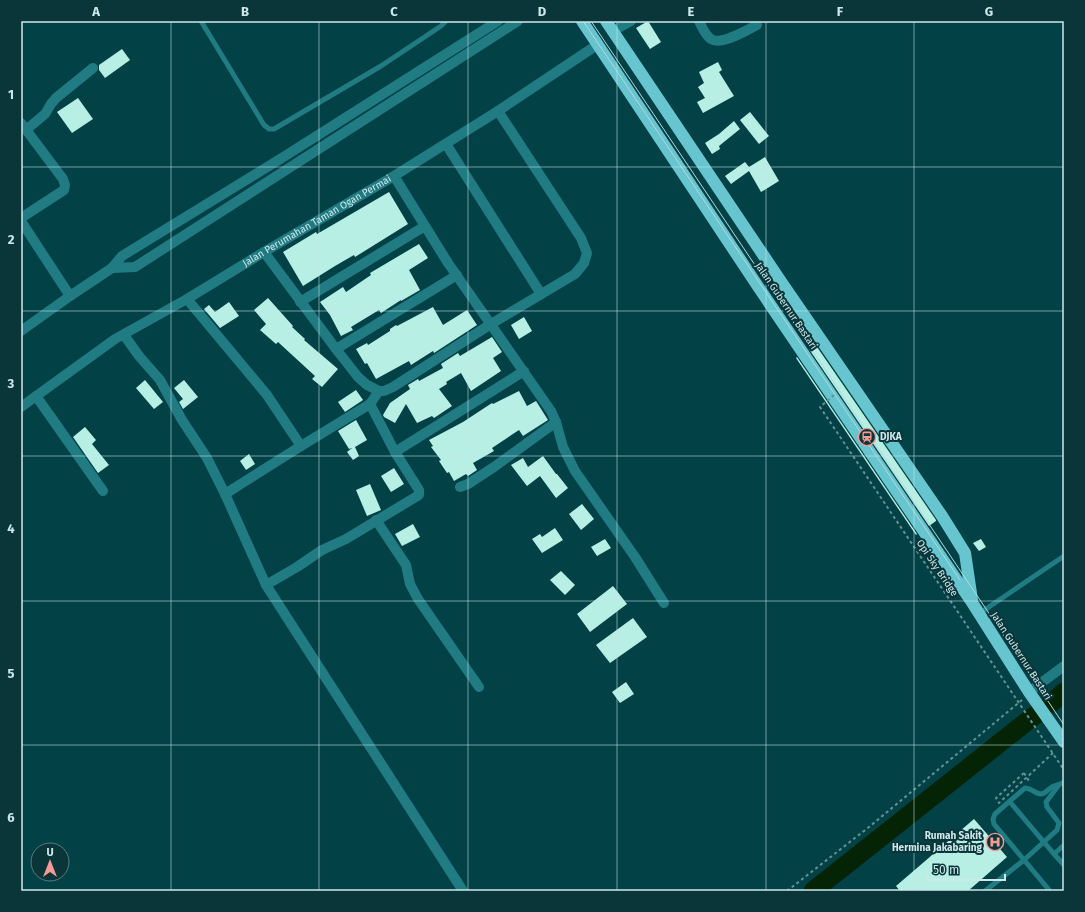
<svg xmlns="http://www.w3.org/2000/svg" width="1085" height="912" font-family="'Fira Sans',sans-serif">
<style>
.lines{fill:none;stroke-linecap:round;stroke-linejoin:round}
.river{stroke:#042405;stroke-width:19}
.building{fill:#b7efe5}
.path{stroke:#639296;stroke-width:2;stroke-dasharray:3 3;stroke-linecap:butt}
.lane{stroke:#217b83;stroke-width:5}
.street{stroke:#217b83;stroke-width:10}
.highway{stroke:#66c5ce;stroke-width:12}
.tram{stroke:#b7d6d9;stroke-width:1}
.path-bridge{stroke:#639296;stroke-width:2;stroke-dasharray:3 3;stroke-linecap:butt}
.grid{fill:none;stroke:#cde8eb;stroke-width:1;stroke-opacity:0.55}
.labels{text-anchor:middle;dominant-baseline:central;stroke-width:4;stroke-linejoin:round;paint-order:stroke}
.street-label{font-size:10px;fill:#cde8eb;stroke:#0a363a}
.poi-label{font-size:10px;font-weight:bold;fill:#cde8eb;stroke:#0a363a;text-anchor:start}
.neatline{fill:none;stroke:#cde8eb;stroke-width:1.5}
.grid-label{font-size:13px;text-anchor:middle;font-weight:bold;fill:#cde8eb}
</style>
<rect width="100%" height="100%" fill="#024247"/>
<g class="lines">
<g class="river">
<path d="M 1050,704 L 1064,692"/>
<path d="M 813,891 L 1035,715"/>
</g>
</g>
<g class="building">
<path d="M 648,21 L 661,42 L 650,49 L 636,28 Z"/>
<path d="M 122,49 L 130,60 L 105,78 L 99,70 L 99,65 Z"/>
<path d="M 718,62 L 722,70 L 719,72 L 734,96 L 703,113 L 697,102 L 705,98 L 698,87 L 704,83 L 699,72 Z"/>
<path d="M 78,98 L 93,119 L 72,133 L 57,112 Z"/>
<path d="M 750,112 L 769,136 L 759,144 L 740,120 Z"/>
<path d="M 734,121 L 740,129 L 719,146 L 720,149 L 712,154 L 705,143 L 719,134 Z"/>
<path d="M 765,157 L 779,181 L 761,192 L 749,171 L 731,184 L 725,176 L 745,162 L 749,167 Z"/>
<path d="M 389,192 L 408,224 L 355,257 L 354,255 L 335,266 L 303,286 L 283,252 L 316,232 L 317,234 Z"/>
<path d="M 419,244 L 428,258 L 409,270 L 420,290 L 401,301 L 401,300 L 381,313 L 379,310 L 351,327 L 353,330 L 341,336 L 330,315 L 320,302 L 343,287 L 346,292 L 371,275 L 370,273 Z"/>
<path d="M 268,298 L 293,326 L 292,327 L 305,339 L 304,340 L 338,369 L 322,387 L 312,379 L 315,376 L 278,342 L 276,344 L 260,330 L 266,324 L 254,310 Z"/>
<path d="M 229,302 L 239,316 L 220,328 L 204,309 L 209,305 L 215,312 Z"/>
<path d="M 433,307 L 443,325 L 467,310 L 477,325 L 434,353 L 433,351 L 411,365 L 409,361 L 376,379 L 367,363 L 365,364 L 356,349 L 367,343 L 368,345 L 390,331 L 390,329 L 396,325 L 397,326 Z"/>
<path d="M 524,317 L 532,331 L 519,339 L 511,325 Z"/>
<path d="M 492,337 L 502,352 L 493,358 L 501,371 L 471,391 L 461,373 L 446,382 L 447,384 L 439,389 L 452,406 L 434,418 L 432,416 L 417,423 L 406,404 L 395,423 L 384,417 L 383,415 L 390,403 L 410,389 L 408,385 L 418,379 L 419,381 L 443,368 L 441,364 L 458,353 L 460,356 Z"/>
<path d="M 815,344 L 936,520 L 936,521 L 929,526 L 809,349 Z"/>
<path d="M 797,357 L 917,534 L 916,535 L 796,358 Z"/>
<path d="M 145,380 L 163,402 L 154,409 L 136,388 Z"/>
<path d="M 184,380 L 198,397 L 183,409 L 179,402 L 183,399 L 174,388 Z"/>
<path d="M 356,390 L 363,400 L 345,412 L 338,402 Z"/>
<path d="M 519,391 L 527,406 L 536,401 L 548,420 L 523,436 L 519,430 L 492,448 L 494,451 L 473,463 L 477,470 L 468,476 L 466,474 L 454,481 L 449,472 L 447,473 L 439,461 L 441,460 L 431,447 L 433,446 L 429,440 L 463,422 L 492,403 L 493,404 Z"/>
<path d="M 356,420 L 367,440 L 355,447 L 359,456 L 353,460 L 347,452 L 352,448 L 349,449 L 338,431 Z"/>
<path d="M 85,427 L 96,440 L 92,444 L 109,465 L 98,473 L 73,437 Z"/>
<path d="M 249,454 L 255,464 L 246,470 L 240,461 Z"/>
<path d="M 543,456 L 556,474 L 557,474 L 568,488 L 556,498 L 540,476 L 527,486 L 511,465 L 523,458 L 528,467 Z"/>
<path d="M 394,468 L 404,484 L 391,492 L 381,476 Z"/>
<path d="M 370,484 L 381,510 L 367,516 L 356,490 Z"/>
<path d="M 582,504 L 594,519 L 581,530 L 569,514 Z"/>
<path d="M 413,524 L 420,537 L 402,546 L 395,534 Z"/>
<path d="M 555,528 L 563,540 L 542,553 L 532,539 L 540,534 L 542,537 Z"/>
<path d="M 605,539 L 611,548 L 597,556 L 591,547 Z"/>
<path d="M 981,539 L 986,547 L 979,551 L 973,543 Z"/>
<path d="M 561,571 L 575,585 L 565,595 L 550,580 Z"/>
<path d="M 613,586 L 627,604 L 590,632 L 577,614 Z"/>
<path d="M 633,618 L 647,637 L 610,663 L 596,645 Z"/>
<path d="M 626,682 L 634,694 L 620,703 L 612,692 Z"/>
<path d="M 974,819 L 1007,857 L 968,891 L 900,891 L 896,886 Z"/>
</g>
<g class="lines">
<g class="path">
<path d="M 1024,773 L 1029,781"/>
<path d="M 787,891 L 869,827 L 1022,700"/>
</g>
<g class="lane">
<path d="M 201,21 L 264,125 L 269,129 L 274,129 L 381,66 L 441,26 L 446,21"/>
<path d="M 980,613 L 1064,556"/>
<path d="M 1010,802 L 1054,854 L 1064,845"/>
<path d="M 1054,854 L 1064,865"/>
<path d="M 985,891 L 1024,860 L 1057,830 L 1059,823 L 1047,807 L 1046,802 L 1058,786"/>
<path d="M 1050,891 L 994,824 L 993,819 L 995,814 L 1025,788 C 1032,788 1035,794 1041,794 C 1045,794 1048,789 1052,787 C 1056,785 1060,785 1064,782"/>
</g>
<g class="street">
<path d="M 699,21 C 702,27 705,35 711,39 C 721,46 747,30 757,25"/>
<path d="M 613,31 L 631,21"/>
<path d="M 21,123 L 63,179 L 65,185 L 64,190 L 21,218"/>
<path d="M 26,130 L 45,114 L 51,104 L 56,98 L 93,68"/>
<path d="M 446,144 L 541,294"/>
<path d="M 394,176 L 448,263 L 551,411 L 556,422 L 563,447 L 575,471 L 635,557 L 664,603"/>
<path d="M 21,221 L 70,296 L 112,268 L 122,256 L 285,156 L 498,21"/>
<path d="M 264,252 L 336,349 L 358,377 L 367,385 L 379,391 L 384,391 L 393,387 L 491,324 L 575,274 L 584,263 L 587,253 L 581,238 L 498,111"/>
<path d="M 112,268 L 135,267 L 518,21"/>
<path d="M 187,299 L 267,395 L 301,446"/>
<path d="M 300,302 L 425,226"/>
<path d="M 21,331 L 70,296"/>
<path d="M 124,335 L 139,356 L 160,380 L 182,420 L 207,458 L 225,494 L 266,585 L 463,891"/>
<path d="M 336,349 L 457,275"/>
<path d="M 36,396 L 103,491"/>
<path id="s1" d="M 21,407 L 115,339 L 187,299 L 264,252 L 394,176 L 498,111 L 597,45"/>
<path d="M 395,452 L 524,371"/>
<path d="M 460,487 L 468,484 L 494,467 L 556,422"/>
<path d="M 225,494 L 301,446 L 370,404"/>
<path d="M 376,520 L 406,565 L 410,584 L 418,599 L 479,687"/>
<path d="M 266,585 L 297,567 L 322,550 L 346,539 L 419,495 L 419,490 L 395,452 L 370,404 L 379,391"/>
<path d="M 1029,692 L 1064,666"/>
</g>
<g class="highway">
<path d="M 582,21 L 759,288 L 973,604 L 1029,692 L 1064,742"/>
<path d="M 606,21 L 780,280 L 942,516 L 965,553 L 972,600"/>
</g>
<g class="tram">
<path d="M 583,21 L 960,580"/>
<path d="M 591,21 L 1064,725"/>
</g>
<g class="path-bridge">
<path d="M 834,395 L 820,407 L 1064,770"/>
<path d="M 1024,773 L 996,798 L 999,803 L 1053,753"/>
</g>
</g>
<path class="grid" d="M 171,21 L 171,891M 319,21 L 319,891M 468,21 L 468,891M 617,21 L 617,891M 766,21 L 766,891M 914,21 L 914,891M 21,167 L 1064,167M 21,311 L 1064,311M 21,456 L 1064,456M 21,601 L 1064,601M 21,745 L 1064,745"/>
<defs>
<symbol id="station-ring" viewBox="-11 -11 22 22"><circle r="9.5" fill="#0a363a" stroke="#f59b96" stroke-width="1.5"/><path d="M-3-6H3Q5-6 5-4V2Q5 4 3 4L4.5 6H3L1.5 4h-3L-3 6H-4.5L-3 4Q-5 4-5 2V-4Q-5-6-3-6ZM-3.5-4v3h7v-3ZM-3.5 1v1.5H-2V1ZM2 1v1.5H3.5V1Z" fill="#f59b96"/></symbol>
<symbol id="hospital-ring" viewBox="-11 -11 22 22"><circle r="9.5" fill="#0a363a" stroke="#f59b96" stroke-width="1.5"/><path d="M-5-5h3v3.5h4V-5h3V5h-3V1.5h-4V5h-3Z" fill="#f59b96"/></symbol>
</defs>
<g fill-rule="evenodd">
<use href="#station-ring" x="857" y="427" width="20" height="20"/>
<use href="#hospital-ring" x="985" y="832" width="20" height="20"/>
</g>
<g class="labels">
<g class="street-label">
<text stroke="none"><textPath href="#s1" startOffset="350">Jalan Perumahan Taman Ogan Permai</textPath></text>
<text transform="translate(786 306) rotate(56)">Jalan Gubernur Bastari</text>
<text transform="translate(937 568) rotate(56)">Opi Sky Bridge</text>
<text transform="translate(1021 656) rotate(57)">Jalan Gubernur Bastari</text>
</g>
<g class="poi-label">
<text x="880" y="437">DJKA</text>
<text x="982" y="836" text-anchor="end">Rumah Sakit<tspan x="982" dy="12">Hermina Jakabaring</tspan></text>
</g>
</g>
<rect width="1085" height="912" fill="none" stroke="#0a363a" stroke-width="44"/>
<g transform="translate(50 862)"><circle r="19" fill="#0a363a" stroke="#587d81"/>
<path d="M0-3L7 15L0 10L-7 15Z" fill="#f59b96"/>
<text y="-6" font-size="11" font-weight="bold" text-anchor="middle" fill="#cde8eb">U</text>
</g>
<path d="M927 874v6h78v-6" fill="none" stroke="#cde8eb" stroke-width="2"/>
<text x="933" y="874" font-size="12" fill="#cde8eb" stroke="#0a363a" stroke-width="3" paint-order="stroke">50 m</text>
<rect x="22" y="22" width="1041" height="868" class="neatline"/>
<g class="grid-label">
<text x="96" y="16">A</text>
<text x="245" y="16">B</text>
<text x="394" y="16">C</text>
<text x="542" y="16">D</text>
<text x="691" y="16">E</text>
<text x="840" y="16">F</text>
<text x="989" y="16">G</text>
<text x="11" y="99">1</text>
<text x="11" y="244">2</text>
<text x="11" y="388">3</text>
<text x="11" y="533">4</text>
<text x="11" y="678">5</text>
<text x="11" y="822">6</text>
</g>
</svg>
